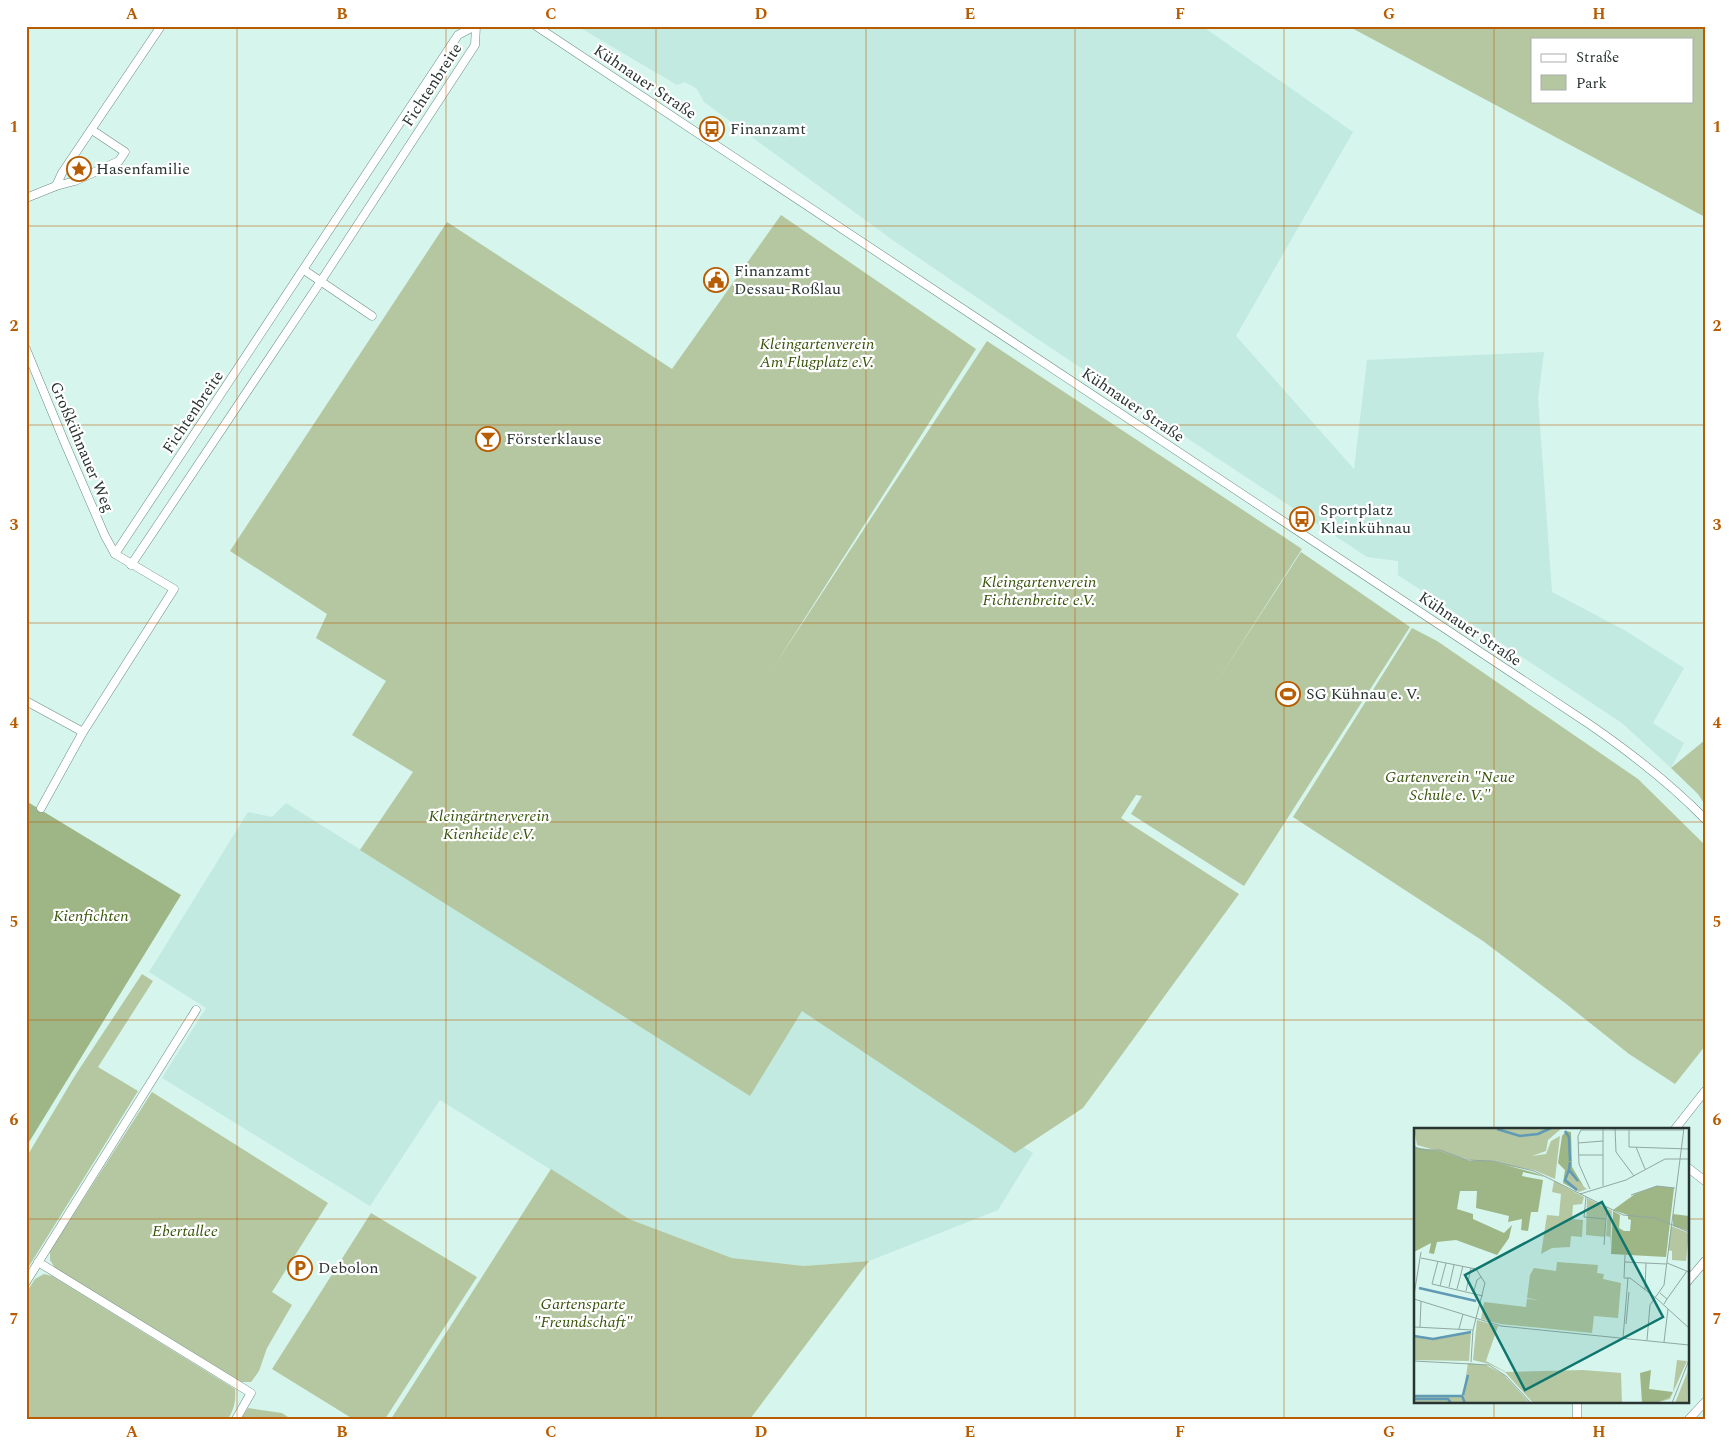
<svg xmlns="http://www.w3.org/2000/svg" width="1731" height="1445" font-family="Spectral,serif">
<style>
.built{fill:#c2eae0}
.green{fill:#b4c7a1;fill-rule:evenodd}
.forest{fill:#9eb686}
.lines{fill:none;stroke-linecap:round;stroke-linejoin:round}
.minor-casing{stroke:#6e8b84;stroke-width:9}
.minor{stroke:#fff;stroke-width:8}
.grid{fill:none;stroke:#b75c00;stroke-width:1;stroke-opacity:0.55}
.labels{text-anchor:middle;dominant-baseline:central;stroke-width:4.5;stroke-linejoin:round;paint-order:stroke}
.street-label{font-size:16px;fill:#283431;stroke:#fff}
.poi-label{font-size:16px;fill:#283431;stroke:#fff;text-anchor:start}
.park-label{font-size:16px;font-style:italic;fill:#375308;stroke:#fff}
.inset-river{fill:none;stroke:#609ab5;stroke-width:2.5}
.inset-road{fill:none;stroke:#90a8a2;stroke-width:1}
.view{fill:#0f766e;fill-opacity:0.15;stroke:#0f766e;stroke-width:2.5}
.inset-edge{fill:none;stroke:#283431;stroke-width:2.5}
.neatline{fill:none;stroke:#b75c00;stroke-width:2}
.grid-label{font-size:16px;text-anchor:middle;font-weight:bold;fill:#b75c00}
</style>
<rect width="100%" height="100%" fill="#d5f5ed"/>
<g class="built">
<path d="M 577,26 L 1202,26 L 1353,132 L 1236,336 L 1354,469 L 1367,360 L 1544,352 L 1538,398 L 1552,592 L 1626,631 L 1684,668 L 1653,723 L 1684,743 L 1671,768 L 1622,723 L 1398,575 L 1398,561 L 1367,557 L 1048,346 L 894,241 L 704,102 L 697,89 L 685,82 L 677,85 Z"/>
<path d="M 286,803 L 738,1086 L 792,999 L 1033,1153 L 998,1210 L 869,1261 L 804,1266 L 732,1258 L 629,1219 L 440,1100 L 370,1206 L 162,1078 L 206,1008 L 149,972 L 248,812 L 272,817 Z"/>
</g>
<g class="green">
<path d="M 1348,26 L 1705,26 L 1705,217 ZM 1532,39 L 1692,39 L 1692,101 L 1532,101 Z"/>
<path d="M 781,215 L 976,349 L 775,665 L 987,341 L 1302,549 L 1214,686 L 1301,552 L 1410,627 L 1244,886 L 1131,814 L 1142,796 L 1136,795 L 1121,818 L 1239,894 L 1083,1108 L 1015,1153 L 802,1011 L 750,1096 L 360,850 L 413,772 L 352,735 L 386,681 L 316,638 L 327,614 L 230,551 L 447,222 L 672,369 Z"/>
<path d="M 1412,628 L 1437,641 L 1638,779 L 1705,845 L 1705,1046 L 1675,1084 L 1629,1054 L 1565,1003 L 1483,941 L 1293,817 Z"/>
<path d="M 1705,740 L 1705,805 L 1698,794 L 1671,768 Z"/>
<path d="M 142,974 L 153,981 L 98,1067 L 138,1091 L 26,1271 L 26,1158 L 76,1074 Z"/>
<path d="M 152,1092 L 328,1203 L 272,1292 L 292,1305 L 267,1348 L 259,1371 L 251,1382 L 241,1382 L 55,1268 L 50,1260 L 50,1251 Z"/>
<path d="M 551,1169 L 629,1219 L 732,1258 L 804,1266 L 869,1261 L 750,1419 L 391,1419 Z"/>
<path d="M 371,1213 L 477,1277 L 385,1419 L 353,1419 L 272,1369 Z"/>
<path d="M 44,1274 L 52,1276 L 235,1389 C 236,1401 234,1409 228,1419 L 26,1419 L 26,1293 L 35,1279 Z"/>
<path d="M 248,1408 L 282,1413 L 291,1419 L 241,1419 Z"/>
</g>
<path class="forest" d="M 26,801 L 181,895 L 26,1147 Z"/>
<g class="lines">
<defs>
<g id="minor">
<path d="M 536,26 L 1589,724 C 1631,753 1669,782 1705,819"/>
<path d="M 56,186 L 75,181 L 119,161 L 125,152 L 92,130"/>
<path d="M 26,198 L 56,186 L 62,173 L 161,26"/>
<path d="M 304,270 L 372,316"/>
<path d="M 26,349 L 64,441 L 105,536 L 115,554 L 174,589 L 83,732 L 41,808"/>
<path d="M 115,554 L 458,35 L 475,26"/>
<path d="M 131,565 L 321,281 L 475,45 L 476,26"/>
<path d="M 26,701 L 83,732"/>
<path d="M 1675,1129 L 1705,1091"/>
<path d="M 1687,1167 L 1705,1181"/>
<path d="M 38,1262 L 251,1393 L 236,1419"/>
<path d="M 26,1282 L 196,1010"/>
<path d="M 1687,1282 L 1705,1261"/>
<path d="M 1577,1401 L 1577,1419"/>
<path d="M 1689,1419 L 1705,1402"/>
</g>
</defs>
<use href="#minor" class="minor-casing"/>
<use href="#minor" class="minor"/>
</g>
<path class="grid" d="M 237,26 L 237,1419M 446,26 L 446,1419M 656,26 L 656,1419M 866,26 L 866,1419M 1075,26 L 1075,1419M 1284,26 L 1284,1419M 1494,26 L 1494,1129M 26,226 L 1705,226M 26,425 L 1705,425M 26,623 L 1705,623M 26,822 L 1705,822M 26,1020 L 1705,1020M 26,1219 L 1415,1219M 1687,1219 L 1705,1219M 1494,1401 L 1494,1419"/>
<defs>
<symbol id="bus-ring" viewBox="-11 -11 22 22"><circle r="9.5" fill="#fff" stroke="#b75c00" stroke-width="1.5"/><path d="M-5-6H5V4H4V6H2V4H-2V6H-4V4H-5ZM-3.5-4V0h7V-4ZM-3.5 1.2v1.5H-2V1.2ZM2 1.2v1.5H3.5V1.2Z" fill="#b75c00"/></symbol>
<symbol id="sight-ring" viewBox="-11 -11 22 22"><circle r="9.5" fill="#fff" stroke="#b75c00" stroke-width="1.5"/><path d="M0-6L1.8-2.2L6-1.7L2.9 1.2L3.7 5.4L0 3.3L-3.7 5.4L-2.9 1.2L-6-1.7L-1.8-2.2Z" fill="#b75c00"/></symbol>
<symbol id="civic-ring" viewBox="-11 -11 22 22"><circle r="9.5" fill="#fff" stroke="#b75c00" stroke-width="1.5"/><path d="M-.6-6.5H3V-4.5H.6V-3L4-1V1h2V6H-6V1h2V-1L-.6-3ZM-1.2 2.5V6h2.4V2.5Z" fill="#b75c00"/></symbol>
<symbol id="bar-ring" viewBox="-11 -11 22 22"><circle r="9.5" fill="#fff" stroke="#b75c00" stroke-width="1.5"/><path d="M-6-5H6L.8 .8V4.5H3.5V6h-7V4.5H-.8V.8Z" fill="#b75c00"/></symbol>
<symbol id="stadium-ring" viewBox="-11 -11 22 22"><circle r="9.5" fill="#fff" stroke="#b75c00" stroke-width="1.5"/><path d="M0-5a6.5 5 0 1 0 0 10a6.5 5 0 1 0 0-10ZM-3.5-1.8h7v3.6h-7Z" fill="#b75c00"/></symbol>
<symbol id="parking-ring" viewBox="-11 -11 22 22"><circle r="9.5" fill="#fff" stroke="#b75c00" stroke-width="1.5"/><path d="M-3.5-5.5H1a3.5 3.5 0 0 1 0 7H-1V5.5H-3.5ZM-1-3.4V-.6H.8a1.4 1.4 0 0 0 0-2.8Z" fill="#b75c00"/></symbol>
</defs>
<g fill-rule="evenodd">
<use href="#bus-ring" x="698" y="115" width="28" height="28"/>
<use href="#sight-ring" x="65" y="155" width="28" height="28"/>
<use href="#civic-ring" x="702" y="266" width="28" height="28"/>
<use href="#bar-ring" x="474" y="425" width="28" height="28"/>
<use href="#bus-ring" x="1288" y="505" width="28" height="28"/>
<use href="#stadium-ring" x="1274" y="680" width="28" height="28"/>
<use href="#parking-ring" x="286" y="1254" width="28" height="28"/>
</g>
<g class="labels">
<g class="street-label">
<text transform="translate(645 82) rotate(34)">Kühnauer Straße</text>
<text transform="translate(432 85) rotate(-57)">Fichtenbreite</text>
<text transform="translate(1133 405) rotate(34)">Kühnauer Straße</text>
<text transform="translate(193 412) rotate(-56)">Fichtenbreite</text>
<text transform="translate(82 447) rotate(67)">Großkühnauer Weg</text>
<text transform="translate(1470 629) rotate(34)">Kühnauer Straße</text>
</g>
<g class="poi-label">
<text x="730" y="129">Finanzamt</text>
<text x="96" y="169">Hasenfamilie</text>
<text x="734" y="271">Finanzamt<tspan x="734" dy="18">Dessau-Roßlau</tspan></text>
<text x="506" y="439">Försterklause</text>
<text x="1320" y="510">Sportplatz<tspan x="1320" dy="18">Kleinkühnau</tspan></text>
<text x="1306" y="694">SG Kühnau e. V.</text>
<text x="318" y="1268">Debolon</text>
</g>
<g class="park-label">
<text x="817" y="344">Kleingartenverein<tspan x="817" dy="18">Am Flugplatz e.V.</tspan></text>
<text x="1039" y="582">Kleingartenverein<tspan x="1039" dy="18">Fichtenbreite e.V.</tspan></text>
<text x="1450" y="777">Gartenverein "Neue<tspan x="1450" dy="18">Schule e. V."</tspan></text>
<text x="489" y="816">Kleingärtnerverein<tspan x="489" dy="18">Kienheide e.V.</tspan></text>
<text x="91" y="916">Kienfichten</text>
<text x="185" y="1231">Ebertallee</text>
<text x="583" y="1304">Gartensparte<tspan x="583" dy="18">"Freundschaft"</tspan></text>
</g>
</g>
<g transform="translate(1414 1128)">
<rect width="275" height="275" fill="#d5f5ed"/>
<path d="M 0,0 L 148,0 L 134,12 L 132,23 L 118,28 L 132,26 L 137,13 L 146,8 L 141,51 L 120,42 L 56,32 L 3,17 ZM 155,45 L 170,59 L 173,61 L 165,64 L 150,51 ZM 140,53 L 170,69 L 168,76 L 159,77 L 158,91 L 169,92 L 168,109 L 157,108 L 156,119 L 138,120 L 127,126 L 133,87 L 145,88 L 147,66 L 138,64 ZM 173,70 L 192,80 L 191,109 L 172,107 ZM 194,81 L 198,83 L 196,118 L 196,109 L 192,108 ZM 257,98 L 275,105 L 272,133 L 258,132 L 258,123 L 254,122 ZM 143,134 L 184,137 L 183,145 L 190,146 L 189,151 L 207,155 L 204,190 L 180,188 L 178,205 L 86,196 L 67,191 L 70,174 L 112,179 L 113,171 L 125,172 L 113,170 L 116,147 L 120,140 L 142,143 ZM 63,192 L 84,198 L 72,233 L 92,244 L 169,242 L 207,245 L 208,275 L 119,275 L 91,244 L 75,236 L 59,232 ZM 57,204 L 55,233 L 0,232 L 0,209 L 23,211 ZM 263,232 L 273,233 L 256,271 L 242,275 L 255,270 L 259,264 ZM 54,235 L 72,237 L 90,247 L 116,275 L 0,275 L 0,268 L 49,267 ZM 274,241 L 273,275 L 261,275 L 273,245 Z" fill="#b4c7a1"/>
<path d="M 152,3 L 157,4 L 158,39 L 170,59 L 155,45 L 150,51 L 165,64 L 149,55 L 151,42 L 144,35 L 148,8 ZM 0,19 L 26,23 L 56,33 L 76,33 L 121,45 L 131,49 L 109,44 L 108,48 L 129,52 L 124,84 L 117,84 L 114,103 L 107,102 L 108,91 L 94,94 L 95,88 L 62,80 L 63,63 L 46,63 L 43,81 L 59,86 L 59,91 L 90,105 L 98,97 L 95,110 L 83,127 L 42,112 L 23,114 L 20,126 L 15,125 L 17,115 L 0,124 ZM 243,58 L 260,60 L 252,129 L 197,126 L 199,83 L 206,87 L 205,100 L 210,103 L 216,103 L 217,92 L 214,91 L 214,87 L 199,82 L 221,66 ZM 259,86 L 275,88 L 275,103 L 259,98 ZM 237,242 L 235,261 L 259,264 L 255,270 L 242,275 L 228,275 L 226,245 Z" fill="#9eb686"/>
<path class="inset-river" d="M 83,1 L 106,8 L 124,6 L 137,0M 151,3 L 155,9 L 156,33M 156,34 L 155,42 L 164,53M 155,42 L 151,52 L 163,62M 5,160 L 62,173M 0,208 L 19,211 L 57,204M 49,267 L 54,247M 0,268 L 48,268 L 51,275M 0,271 L 34,271 L 37,275"/>
<path class="inset-road" d="M 189,0 L 189,58M 201,0 L 202,24 L 220,48M 215,2 L 215,19 L 275,21M 164,15 L 189,13M 0,18 L 7,22 L 26,22 L 53,32 L 78,33 L 120,43 L 209,87 L 242,90 L 275,104M 222,19 L 231,41M 165,27 L 189,27M 176,61 L 165,36 L 164,8 L 167,2 L 270,2M 166,66 L 212,52 L 251,31 L 275,31M 217,67 L 243,58 L 261,60M 172,69 L 170,89 L 192,91M 190,117 L 193,79M 211,127 L 210,150 L 216,150 L 242,170 L 275,200M 7,130 L 62,141 L 71,155 L 59,202 L 57,234M 24,133 L 18,156 L 69,168M 211,134 L 252,136M 253,135 L 275,144M 26,158 L 32,135M 35,159 L 40,137M 43,161 L 49,138M 231,162 L 232,135M 52,163 L 57,140M 246,165 L 253,171 L 250,176M 59,166 L 63,152 L 67,149M 0,167 L 7,124M 0,171 L 87,198 L 275,217M 253,171 L 273,143M 212,196 L 215,164M 0,199 L 59,202M 6,199 L 7,173M 45,201 L 49,186M 209,210 L 214,150M 233,212 L 236,177 L 250,157 L 270,0M 250,214 L 254,181M 0,233 L 75,237 L 92,248 L 117,275M 258,275 L 275,232"/>
<path class="view" d="M 188,74 L 249,189 L 111,262 L 51,147 Z"/>
<rect width="275" height="275" class="inset-edge"/>
</g>
<rect width="1731" height="1445" fill="none" stroke="#ffffff" stroke-width="55"/>
<rect x="1531" y="38" width="162" height="65" fill="#ffffff" stroke="#a9aead"/>
<rect x="1541" y="54" width="25" height="8" fill="#ffffff" stroke="#a9aead"/>
<text x="1576" y="62" font-size="15" fill="#283431">Straße</text>
<rect x="1541" y="75" width="25" height="15" fill="#b4c7a1" stroke="#a9aead"/>
<text x="1576" y="88" font-size="15" fill="#283431">Park</text>
<rect x="28" y="28" width="1676" height="1390" class="neatline"/>
<g class="grid-label">
<text x="132" y="19">A</text>
<text x="342" y="19">B</text>
<text x="551" y="19">C</text>
<text x="761" y="19">D</text>
<text x="970" y="19">E</text>
<text x="1180" y="19">F</text>
<text x="1389" y="19">G</text>
<text x="1599" y="19">H</text>
<text x="14" y="132">1</text>
<text x="1717" y="132">1</text>
<text x="14" y="331">2</text>
<text x="1717" y="331">2</text>
<text x="14" y="530">3</text>
<text x="1717" y="530">3</text>
<text x="14" y="728">4</text>
<text x="1717" y="728">4</text>
<text x="14" y="927">5</text>
<text x="1717" y="927">5</text>
<text x="14" y="1125">6</text>
<text x="1717" y="1125">6</text>
<text x="14" y="1324">7</text>
<text x="1717" y="1324">7</text>
<text x="132" y="1437">A</text>
<text x="342" y="1437">B</text>
<text x="551" y="1437">C</text>
<text x="761" y="1437">D</text>
<text x="970" y="1437">E</text>
<text x="1180" y="1437">F</text>
<text x="1389" y="1437">G</text>
<text x="1599" y="1437">H</text>
</g>
</svg>
